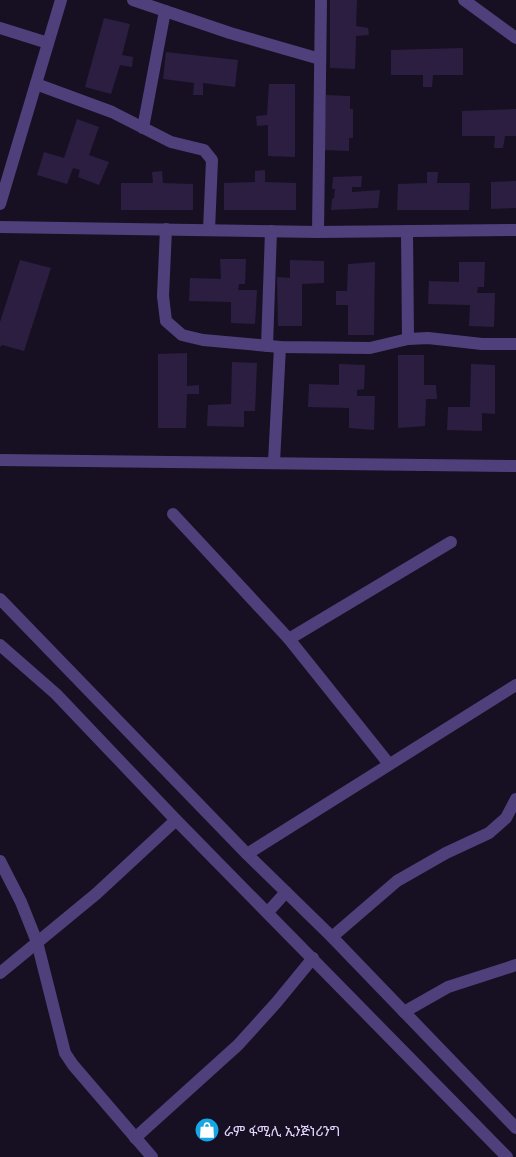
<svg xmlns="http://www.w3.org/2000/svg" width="516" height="1157" font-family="Lato,'Noto Sans Ethiopic',sans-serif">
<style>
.building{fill:#2c1e41}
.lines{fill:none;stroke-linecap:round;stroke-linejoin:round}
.minor{stroke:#4f407c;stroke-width:12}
.labels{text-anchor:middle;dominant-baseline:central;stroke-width:4;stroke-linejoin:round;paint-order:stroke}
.poi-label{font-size:14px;fill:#e1d5fb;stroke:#171022;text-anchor:start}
</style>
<rect width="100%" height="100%" fill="#171022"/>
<g class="building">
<path d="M 330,0 L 357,0 L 356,26 L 368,28 L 369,35 L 356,36 L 355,69 L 330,68 Z"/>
<path d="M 104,18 L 130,24 L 122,55 L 133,57 L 132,67 L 120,65 L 111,94 L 85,87 Z"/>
<path d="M 463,48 L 463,75 L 433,75 L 432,87 L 423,87 L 423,75 L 391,75 L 391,50 Z"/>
<path d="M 166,52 L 238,60 L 235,87 L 203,83 L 203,95 L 193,95 L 194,83 L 163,79 Z"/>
<path d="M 269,84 L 295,84 L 295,157 L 268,156 L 268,125 L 257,126 L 256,116 L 267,115 Z"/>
<path d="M 326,95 L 350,96 L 350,109 L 353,109 L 353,138 L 349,138 L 349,151 L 324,150 Z"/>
<path d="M 516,109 L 516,136 L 505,136 L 503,148 L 494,148 L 495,136 L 462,136 L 462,111 Z"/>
<path d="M 77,119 L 99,127 L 89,155 L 109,162 L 99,185 L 78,177 L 80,170 L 73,168 L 67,184 L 37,175 L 44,152 L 64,158 Z"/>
<path d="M 265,170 L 265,182 L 296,183 L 296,210 L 224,210 L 224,183 L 255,182 L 255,171 Z"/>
<path d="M 162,171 L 163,183 L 193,184 L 193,210 L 121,210 L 121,183 L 153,183 L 152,172 Z"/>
<path d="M 427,172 L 438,172 L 437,183 L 470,183 L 469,210 L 397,210 L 398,184 L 427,183 Z"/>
<path d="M 362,176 L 361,187 L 352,187 L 352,192 L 380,190 L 378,208 L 331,210 L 332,199 L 334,198 L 335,189 L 332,189 L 333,177 Z"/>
<path d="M 516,181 L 516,208 L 491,209 L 491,182 Z"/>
<path d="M 220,259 L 246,259 L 245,284 L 239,284 L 238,290 L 257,290 L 255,324 L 231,323 L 231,302 L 189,301 L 190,278 L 221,279 Z"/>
<path d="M 20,260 L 51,268 L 24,351 L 2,345 L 0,347 L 0,322 Z"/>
<path d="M 290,260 L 324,261 L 324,283 L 302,284 L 302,326 L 278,326 L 277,277 L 290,278 Z"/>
<path d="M 375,262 L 374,335 L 348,335 L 348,305 L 336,305 L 336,291 L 347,291 L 348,264 Z"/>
<path d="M 459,262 L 485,262 L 484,287 L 478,287 L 477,293 L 495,293 L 494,327 L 469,326 L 470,305 L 428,304 L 429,281 L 459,282 Z"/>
<path d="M 187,353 L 187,386 L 199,385 L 199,394 L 187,394 L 186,428 L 158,428 L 158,354 Z"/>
<path d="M 398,355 L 424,355 L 424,385 L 436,385 L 437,399 L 426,399 L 425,426 L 398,428 Z"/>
<path d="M 232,362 L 257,363 L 255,411 L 244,411 L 244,427 L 207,426 L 208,405 L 231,404 Z"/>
<path d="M 339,364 L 365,365 L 364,389 L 357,390 L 357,396 L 375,396 L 374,430 L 349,428 L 349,408 L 308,407 L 309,384 L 339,385 Z"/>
<path d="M 471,364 L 495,365 L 495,414 L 482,413 L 482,431 L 447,430 L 448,407 L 470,407 Z"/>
</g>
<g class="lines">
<g class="minor">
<path d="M 133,0 L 230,33 L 320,59"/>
<path d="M 464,0 L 516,38"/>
<path d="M 0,28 L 48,43"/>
<path d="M 36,84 L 112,112 L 171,142 L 204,150 L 212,160 L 209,230"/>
<path d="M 143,128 L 165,11"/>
<path d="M 0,204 L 61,0"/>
<path d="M 0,227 L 318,232 L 516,230"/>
<path d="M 166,229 L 163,296 L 166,321 L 182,335 L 203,340 L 280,347 L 370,348 L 408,339 L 428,338 L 482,344 L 516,344"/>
<path d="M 407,231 L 408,339"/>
<path d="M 318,232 L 321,0"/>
<path d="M 267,346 L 271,231"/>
<path d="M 0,460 L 516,466"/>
<path d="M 274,462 L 280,347"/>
<path d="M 173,514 L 289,639 L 389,764"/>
<path d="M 0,599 L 247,854 L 332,937 L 516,1128"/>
<path d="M 289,639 L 451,542"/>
<path d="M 0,645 L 56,694 L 176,820 L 507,1157"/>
<path d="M 247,854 L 516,685"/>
<path d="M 0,861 L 21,902 L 37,942 L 65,1053 L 73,1065 L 152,1157"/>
<path d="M 268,912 L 286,892"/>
<path d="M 332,937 L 397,881 L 446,853 L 489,833 L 506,818 L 516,799"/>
<path d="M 0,973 L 96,894 L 176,820"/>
<path d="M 404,1012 L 448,987 L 516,965"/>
<path d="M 135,1138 L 238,1045 L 276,1003 L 313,958"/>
</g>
</g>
<defs>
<symbol id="shop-disc" viewBox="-11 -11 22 22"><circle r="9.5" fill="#16a6e6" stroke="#171022"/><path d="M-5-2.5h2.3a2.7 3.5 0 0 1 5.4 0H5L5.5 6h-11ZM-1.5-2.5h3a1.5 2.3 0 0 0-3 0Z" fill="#fff"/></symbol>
</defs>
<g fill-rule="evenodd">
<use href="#shop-disc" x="193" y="1116" width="28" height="28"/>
</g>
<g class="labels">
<g class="poi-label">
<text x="224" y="1130">ራም ፋሚሊ ኢንጅነሪንግ</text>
</g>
</g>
</svg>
